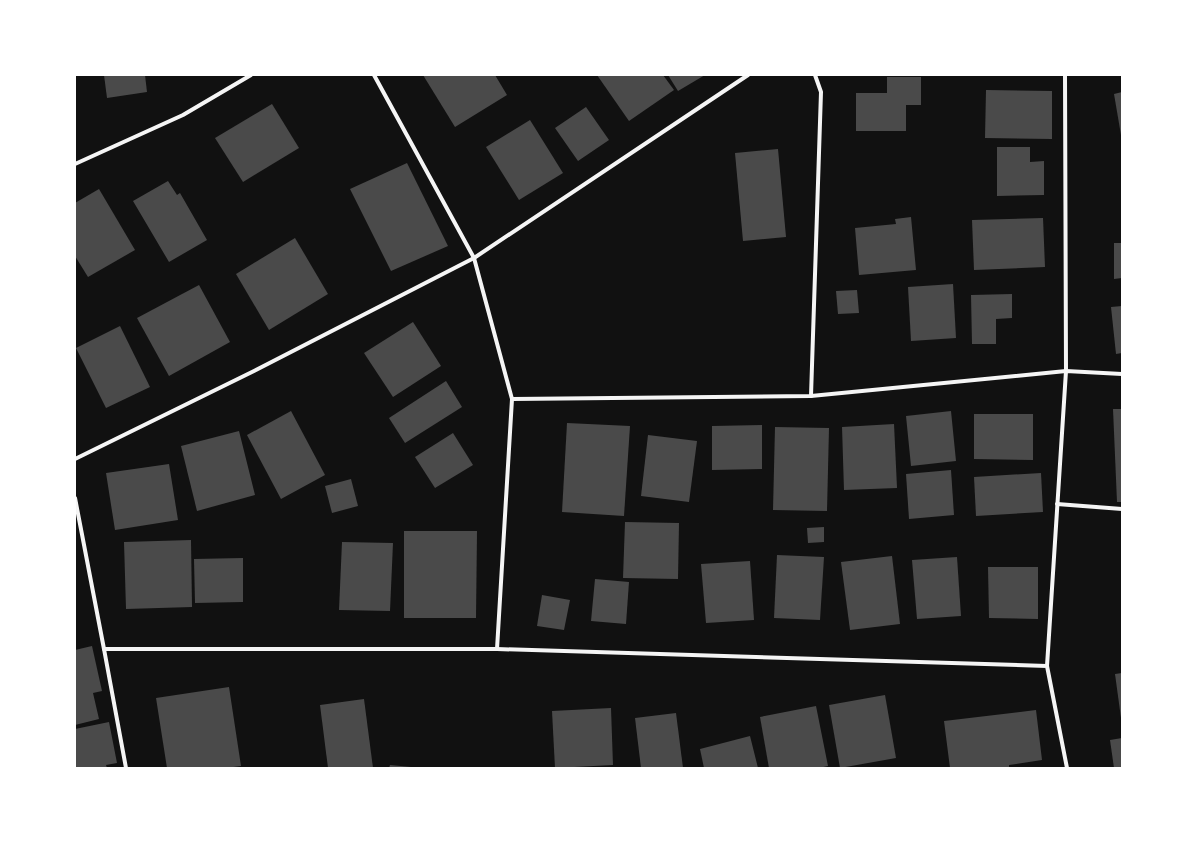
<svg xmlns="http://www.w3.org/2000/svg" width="1197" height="843" font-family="'Open Sans',sans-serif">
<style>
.building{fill:#4a4a4a}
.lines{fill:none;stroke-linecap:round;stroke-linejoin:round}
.minor{stroke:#f5f5f5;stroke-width:4}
</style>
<rect width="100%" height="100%" fill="#111"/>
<g class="building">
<path d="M 104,75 L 145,75 L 147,92 L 107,98 Z"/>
<path d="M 423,75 L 495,75 L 507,95 L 455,127 Z"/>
<path d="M 597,75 L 663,75 L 674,90 L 629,121 Z"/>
<path d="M 668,75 L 705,75 L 678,91 Z"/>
<path d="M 887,77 L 921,77 L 921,105 L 906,105 L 906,131 L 856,131 L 856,93 L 887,93 Z"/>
<path d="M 986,90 L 1052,91 L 1052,139 L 985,138 Z"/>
<path d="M 1122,92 L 1122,135 L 1121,135 L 1114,94 Z"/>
<path d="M 272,104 L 299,148 L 243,182 L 215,138 Z"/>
<path d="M 586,107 L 609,140 L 578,161 L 555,128 Z"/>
<path d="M 530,120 L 563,173 L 519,200 L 486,147 Z"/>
<path d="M 997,147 L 1030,147 L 1030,162 L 1044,161 L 1044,195 L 997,196 Z"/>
<path d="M 778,149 L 786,237 L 743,241 L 735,153 Z"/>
<path d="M 407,163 L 448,246 L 391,271 L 350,189 Z"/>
<path d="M 168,181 L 177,195 L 180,193 L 207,240 L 169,262 L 133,201 Z"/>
<path d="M 99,189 L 135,250 L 88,277 L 75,256 L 75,203 Z"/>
<path d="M 911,217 L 916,270 L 859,275 L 855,228 L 896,224 L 895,219 Z"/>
<path d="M 1043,218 L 1045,267 L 974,270 L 972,220 Z"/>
<path d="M 295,238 L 328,294 L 269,330 L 236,274 Z"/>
<path d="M 1114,243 L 1122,243 L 1122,278 L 1114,279 Z"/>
<path d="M 953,284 L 956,338 L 911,341 L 908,287 Z"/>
<path d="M 199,285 L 230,342 L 169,376 L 137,318 Z"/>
<path d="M 857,290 L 859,313 L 838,314 L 836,291 Z"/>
<path d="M 1012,294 L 1012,318 L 996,319 L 996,344 L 972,344 L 971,295 Z"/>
<path d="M 1122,306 L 1122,353 L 1116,354 L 1111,307 Z"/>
<path d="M 413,322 L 441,366 L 393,397 L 364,353 Z"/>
<path d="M 120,326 L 150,387 L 106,408 L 76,348 Z"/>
<path d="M 446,381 L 462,407 L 405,443 L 389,418 Z"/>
<path d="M 1113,409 L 1122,409 L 1122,502 L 1117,502 Z"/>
<path d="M 291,411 L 325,475 L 281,499 L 247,435 Z"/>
<path d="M 951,411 L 956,461 L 911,466 L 906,416 Z"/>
<path d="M 974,414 L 1033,414 L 1033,460 L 974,459 Z"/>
<path d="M 567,423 L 630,426 L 624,516 L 562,512 Z"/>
<path d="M 894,424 L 897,488 L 844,490 L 842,427 Z"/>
<path d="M 762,425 L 762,469 L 712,470 L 712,426 Z"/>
<path d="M 775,427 L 829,428 L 827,511 L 773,510 Z"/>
<path d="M 239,431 L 255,495 L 197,511 L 181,446 Z"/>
<path d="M 453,433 L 473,465 L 435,488 L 415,457 Z"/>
<path d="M 648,435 L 697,441 L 689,502 L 641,496 Z"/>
<path d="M 169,464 L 178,520 L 115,530 L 106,473 Z"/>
<path d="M 951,470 L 954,515 L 909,519 L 906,474 Z"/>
<path d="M 1041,473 L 1043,512 L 976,516 L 974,477 Z"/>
<path d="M 351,479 L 358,506 L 332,513 L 325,486 Z"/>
<path d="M 625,522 L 679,523 L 678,579 L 623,578 Z"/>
<path d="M 824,527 L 824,542 L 808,543 L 807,528 Z"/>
<path d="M 404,531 L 477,531 L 476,618 L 404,618 Z"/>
<path d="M 191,540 L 192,607 L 126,609 L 124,542 Z"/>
<path d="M 342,542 L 393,543 L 390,611 L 339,610 Z"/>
<path d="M 777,555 L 824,557 L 820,620 L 774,618 Z"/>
<path d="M 892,556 L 900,624 L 850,630 L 841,562 Z"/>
<path d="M 957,557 L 961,616 L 917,619 L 912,560 Z"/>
<path d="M 243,558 L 243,602 L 195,603 L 194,559 Z"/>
<path d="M 750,561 L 754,620 L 706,623 L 701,564 Z"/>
<path d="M 988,567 L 1038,567 L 1038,619 L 989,618 Z"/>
<path d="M 595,579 L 629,582 L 626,624 L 591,621 Z"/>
<path d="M 542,595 L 570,600 L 564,630 L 537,626 Z"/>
<path d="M 92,646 L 102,691 L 93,693 L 99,719 L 75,725 L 75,650 Z"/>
<path d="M 1122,673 L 1122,718 L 1121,718 L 1115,674 Z"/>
<path d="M 229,687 L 241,766 L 226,768 L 167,768 L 156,698 Z"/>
<path d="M 885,695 L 896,758 L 840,768 L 829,705 Z"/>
<path d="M 364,699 L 373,768 L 328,768 L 320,705 Z"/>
<path d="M 816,706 L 828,766 L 819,768 L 769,768 L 760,717 Z"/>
<path d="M 611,708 L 613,765 L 555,768 L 552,711 Z"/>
<path d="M 1036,710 L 1042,760 L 1009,765 L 1009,768 L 950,768 L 944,721 Z"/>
<path d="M 676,713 L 683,768 L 641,768 L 635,718 Z"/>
<path d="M 109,722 L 117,763 L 106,765 L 107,768 L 75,768 L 75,729 Z"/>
<path d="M 750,736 L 758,768 L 704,768 L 700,749 Z"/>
<path d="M 1122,738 L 1122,768 L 1114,768 L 1110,740 Z"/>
<path d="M 390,765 L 411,767 L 411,768 L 389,768 Z"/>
</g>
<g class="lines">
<g class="minor">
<path d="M 374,75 L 474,258 L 512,399 L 497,649"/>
<path d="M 75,164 L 183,115 L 251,75"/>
<path d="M 811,396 L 821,92 L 815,75"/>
<path d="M 512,399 L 811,396 L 1066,371 L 1122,374"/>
<path d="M 75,459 L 254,371 L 474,258 L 748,75"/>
<path d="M 75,498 L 104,649 L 497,649 L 1047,666 L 1067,768"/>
<path d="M 1057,504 L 1122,509"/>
<path d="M 104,649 L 126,768"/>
<path d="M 1047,666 L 1066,371 L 1065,75"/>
</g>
</g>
<rect width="1197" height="843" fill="none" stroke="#ffffff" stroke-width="152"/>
</svg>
